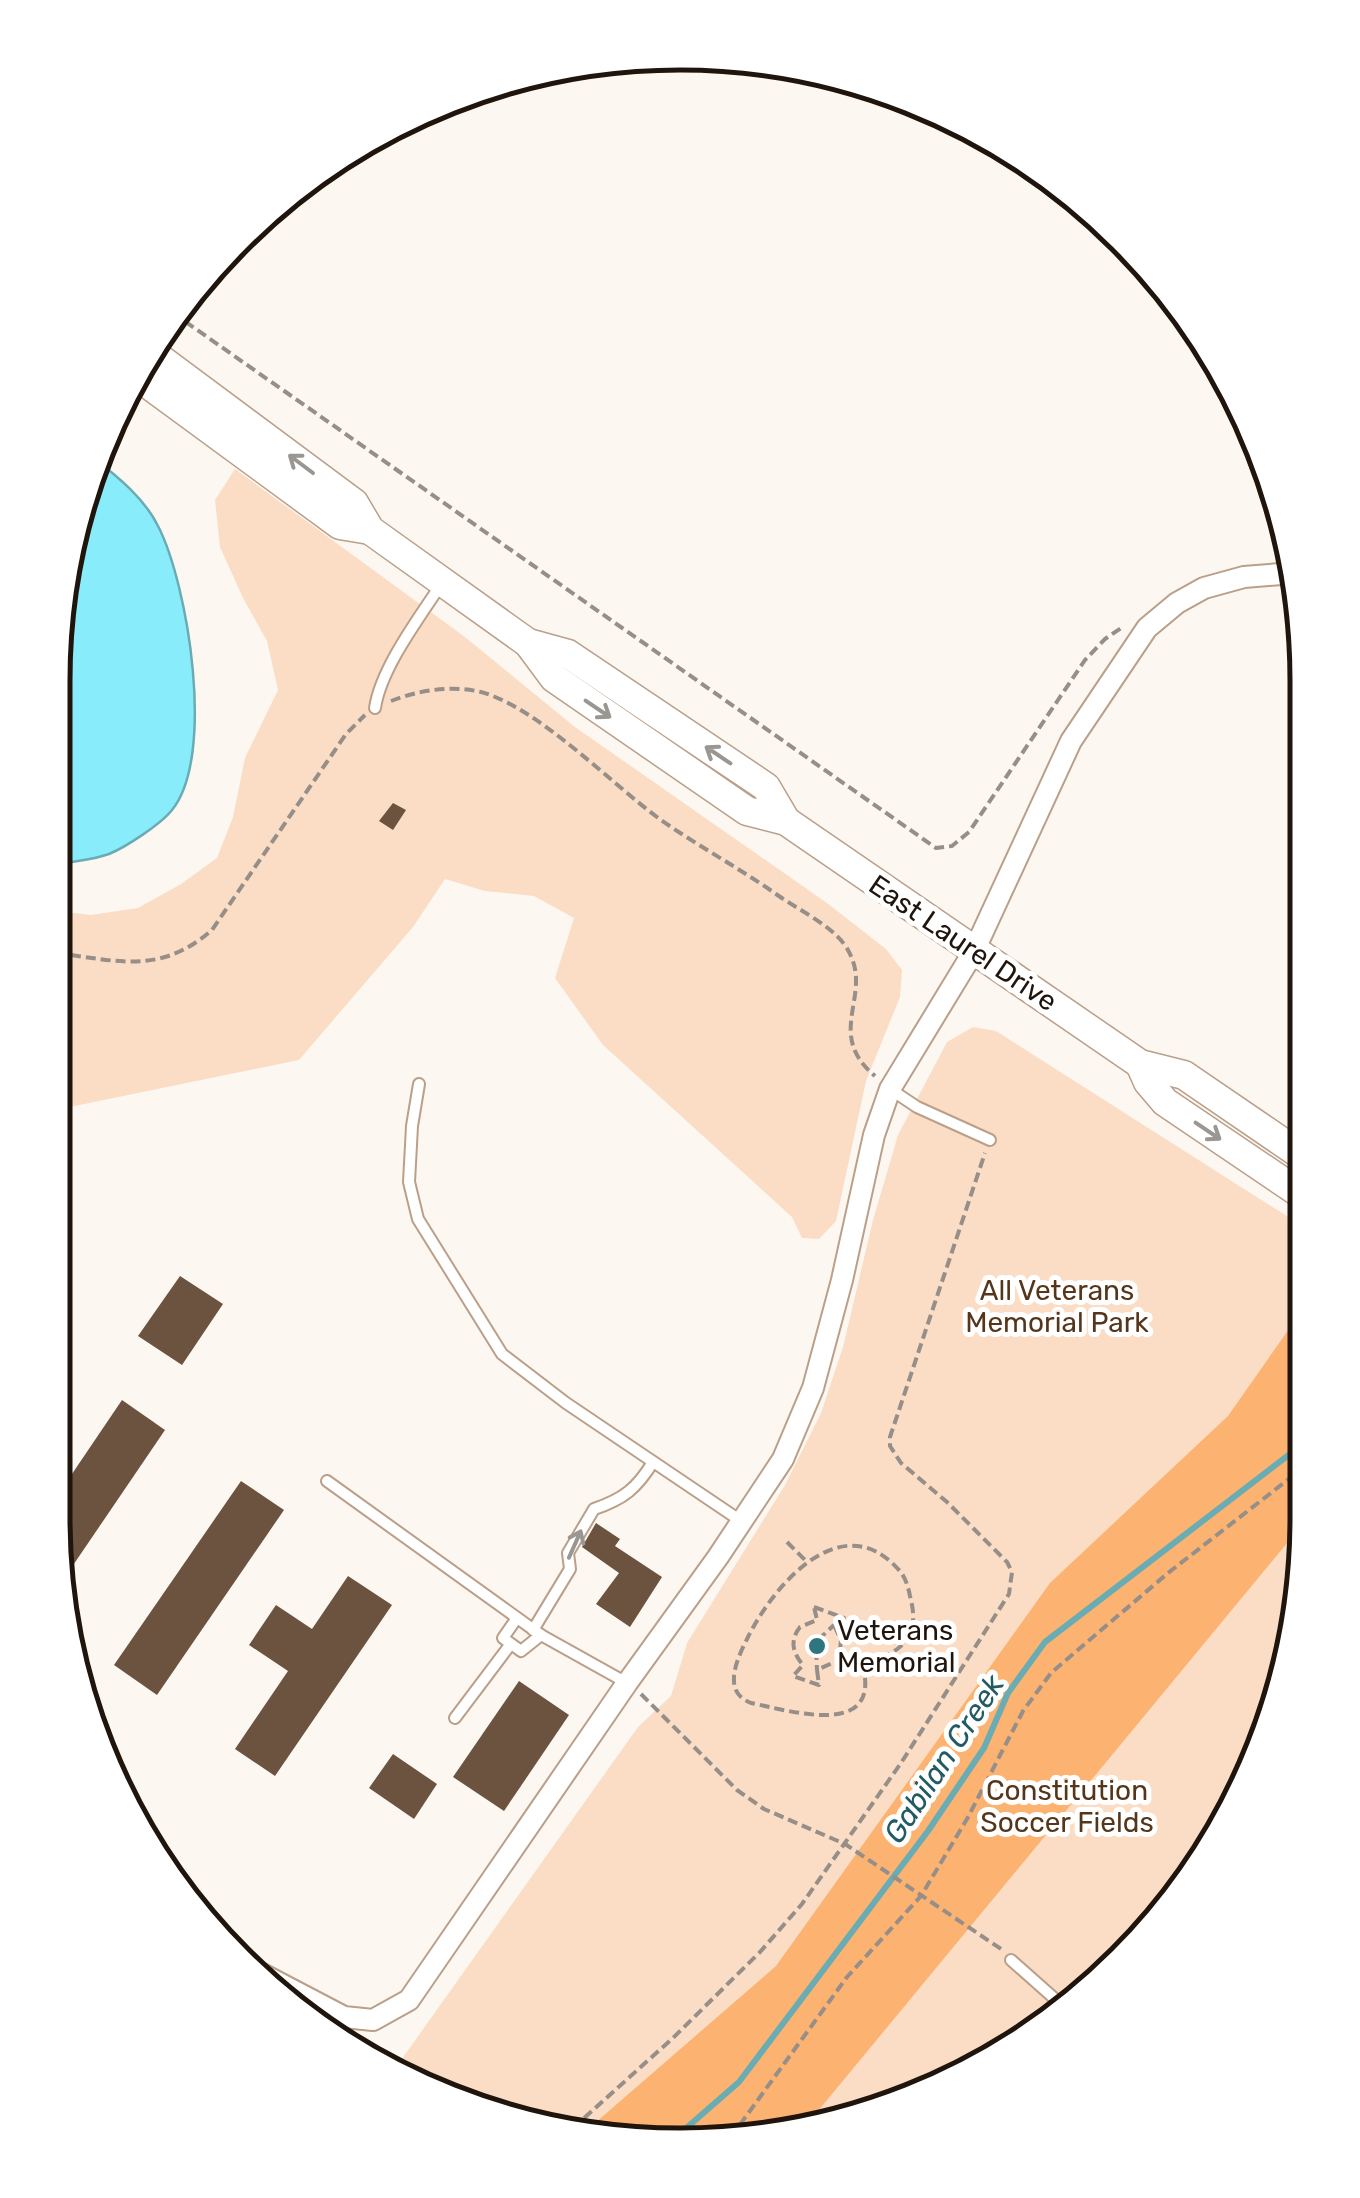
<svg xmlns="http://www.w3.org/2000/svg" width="1360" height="2198" font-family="Rubik,sans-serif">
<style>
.green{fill:#faddc4}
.forest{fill:#fcb271}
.water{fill:#89ecfa;stroke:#69acb3;stroke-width:2.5}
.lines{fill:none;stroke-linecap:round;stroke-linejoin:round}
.stream{stroke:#69acb3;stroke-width:6}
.building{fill:#6b533f}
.service-casing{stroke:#ba9f89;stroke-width:14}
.minor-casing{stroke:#ba9f89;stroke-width:24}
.secondary-casing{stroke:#ba9f89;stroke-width:31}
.path{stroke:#968e88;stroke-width:4;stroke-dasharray:10 5;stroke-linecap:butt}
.service{stroke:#fff;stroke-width:10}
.minor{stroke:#fff;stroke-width:20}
.secondary{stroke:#fff;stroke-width:28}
.oneway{stroke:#9a9692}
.poi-dot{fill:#2e7680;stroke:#fff;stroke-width:4}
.labels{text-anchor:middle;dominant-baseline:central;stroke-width:10;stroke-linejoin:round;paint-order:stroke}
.street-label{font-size:28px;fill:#1f150d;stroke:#fff}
.park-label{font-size:28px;fill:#55361b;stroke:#fff}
.poi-label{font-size:28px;fill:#1f150d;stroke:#fff;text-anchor:start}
.water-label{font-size:30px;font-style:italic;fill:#225b63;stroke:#fff}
.rim{fill:none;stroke:#1f150d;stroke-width:5}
</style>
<rect width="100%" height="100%" fill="#fdf7f2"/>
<g class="green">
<path d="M 235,469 L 465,637 L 575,727 L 827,903 L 886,949 L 902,970 L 900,997 L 866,1081 L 836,1221 L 819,1239 L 802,1238 L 792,1217 L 603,1045 L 555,978 L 574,918 L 534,896 L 485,891 L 445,879 L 413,927 L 299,1060 L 55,1110 L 56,911 L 91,915 L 138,908 L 181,884 L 217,858 L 233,817 L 245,758 L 278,690 L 267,641 L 243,598 L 220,547 L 215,500 Z"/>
<path d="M 973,1027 L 996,1031 L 1304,1227 L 1302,1599 L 1260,1758 L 1178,1900 L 1029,2039 L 881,2112 L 791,2127 L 587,2130 L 479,2112 L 394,2070 L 638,1727 L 671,1696 L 687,1643 L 785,1485 L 821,1413 L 843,1347 L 873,1220 L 898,1135 L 947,1042 Z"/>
</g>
<path class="forest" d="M 1303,1309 L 1302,1525 L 813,2117 L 811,2124 L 679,2145 L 587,2130 L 776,1966 L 1050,1583 L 1228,1416 Z"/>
<path class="water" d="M 95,459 C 118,477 145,499 158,526 C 188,584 216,756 172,810 C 161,824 126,847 109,854 C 93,860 73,861 56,865 L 58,599 Z"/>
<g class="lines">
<path class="stream" d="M 668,2144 L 739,2082 L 928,1831 L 984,1748 L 1008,1693 L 1045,1642 L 1303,1444"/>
</g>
<g class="building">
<path d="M 393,803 L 406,810 L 393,830 L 379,821 Z"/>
<path d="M 180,1276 L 223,1304 L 182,1365 L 138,1336 Z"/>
<path d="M 122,1400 L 165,1430 L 63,1580 L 53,1502 Z"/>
<path d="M 241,1481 L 284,1510 L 157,1695 L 114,1665 Z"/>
<path d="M 596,1523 L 620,1539 L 615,1546 L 662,1577 L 630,1627 L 596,1604 L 619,1573 L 582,1547 Z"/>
<path d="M 348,1576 L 392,1605 L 275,1776 L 235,1749 L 288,1671 L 249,1645 L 276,1605 L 312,1629 Z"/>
<path d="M 519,1681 L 569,1715 L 504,1811 L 453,1777 Z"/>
<path d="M 393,1754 L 437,1784 L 414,1819 L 369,1788 Z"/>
</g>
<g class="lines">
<defs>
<g id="service">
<path d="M 375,708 C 381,668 419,618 442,583"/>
<path d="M 419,1084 L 412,1126 L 409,1182 L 418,1219 L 502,1354 L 566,1403 L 741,1521"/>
<path d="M 890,1089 L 917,1107 L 990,1140"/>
<path d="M 327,1481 L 541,1635 L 627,1683"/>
<path d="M 517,1618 L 503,1638 L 521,1651 L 541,1635"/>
<path d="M 533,1630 L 570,1569 L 568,1553 L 594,1509 C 624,1499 637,1488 653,1462"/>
<path d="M 455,1718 L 510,1645"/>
<path d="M 1011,1960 L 1064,2007"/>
</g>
<path id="minor" d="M 260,1973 L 344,2017 L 373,2020 L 409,2000 L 627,1683 L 718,1557 L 783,1459 L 813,1388 L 842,1280 L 874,1135 L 890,1089 L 974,951 L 1071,741 L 1147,628 L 1177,603 L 1204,588 L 1244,577 L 1293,573"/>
<g id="secondary">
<path d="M 151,352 L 354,503 L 370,530 L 528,643 L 554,678 L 747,811 L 786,821 L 1140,1064 L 1184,1075 L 1304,1157"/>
<path d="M 137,376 L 340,525 L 370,530"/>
<path d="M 528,643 L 568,654 L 766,787 L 786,821"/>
<path d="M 1140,1064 L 1148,1082 L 1165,1102 L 1304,1196"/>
</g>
</defs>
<use href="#service" class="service-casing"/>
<use href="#minor" class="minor-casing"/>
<use href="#secondary" class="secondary-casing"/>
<g class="path">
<path d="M 173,313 L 936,848 L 952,846 L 969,832 L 1085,660 L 1105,639 L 1124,626"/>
<path d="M 391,701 C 419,690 452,685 481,692 C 539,708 610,783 661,820 C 698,846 739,868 776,894 C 797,909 829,924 844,944 C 879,992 821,1031 875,1076"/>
<path d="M 56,953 C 119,961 160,975 212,930 L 346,734 L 365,715"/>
<path d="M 787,1542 L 808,1563"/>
<path d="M 814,1607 L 844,1618 L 834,1625 L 841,1640 L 839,1660 L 817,1670 L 819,1685 L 793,1676 L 803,1665 C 793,1653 789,1641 800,1627 L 817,1620 Z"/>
<path d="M 816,1640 L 821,1646 L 816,1650 L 811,1645 Z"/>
<path d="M 818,1640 L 834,1625"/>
<path d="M 816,1650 L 817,1670"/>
<path d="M 839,1660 L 863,1667 C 899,1651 922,1641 910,1596 C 908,1586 905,1576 898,1569 C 841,1506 774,1585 748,1637 C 742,1649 733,1667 734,1681 C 734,1692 741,1699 751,1703 C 787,1710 881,1740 863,1667"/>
<path d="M 641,1694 L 737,1790 L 764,1809 L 845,1844 L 1001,1949"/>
<path d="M 573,2128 L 673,2038 L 760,1952 L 802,1904 L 901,1763 L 1009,1594 L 1012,1572 L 1007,1562 L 947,1502 L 901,1463 L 890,1446 L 890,1437 L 985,1153"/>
<path d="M 731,2137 L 847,1977 L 921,1896 L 967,1819 L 1023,1711 L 1051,1673 L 1168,1573 L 1303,1468"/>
</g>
<use href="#service" class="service"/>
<use href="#minor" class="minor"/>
<use href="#secondary" class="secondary"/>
</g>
<defs><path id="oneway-shaft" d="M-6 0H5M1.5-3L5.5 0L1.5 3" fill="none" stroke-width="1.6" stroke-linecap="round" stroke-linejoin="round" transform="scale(2.5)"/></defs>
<g class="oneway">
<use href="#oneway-shaft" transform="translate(301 464) rotate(-143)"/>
<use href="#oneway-shaft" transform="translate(598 709) rotate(34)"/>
<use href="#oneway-shaft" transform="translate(718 755) rotate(-146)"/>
<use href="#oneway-shaft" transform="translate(1208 1131) rotate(34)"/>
<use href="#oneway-shaft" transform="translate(575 1544) rotate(-66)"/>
</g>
<circle class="poi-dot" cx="817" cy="1646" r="10"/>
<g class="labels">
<g class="street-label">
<text transform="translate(963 943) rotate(34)">East Laurel Drive</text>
</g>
<g class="park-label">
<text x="1057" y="1290">All Veterans<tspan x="1057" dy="32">Memorial Park</tspan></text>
<text x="1067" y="1790">Constitution<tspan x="1067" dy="32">Soccer Fields</tspan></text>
</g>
<g class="poi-label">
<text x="837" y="1630">Veterans<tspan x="837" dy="32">Memorial</tspan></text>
</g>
<g class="water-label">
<text transform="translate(944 1759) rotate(-57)">Gabilan Creek</text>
</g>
</g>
<path d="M0 0H1360V2198H0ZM680 70H680A610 610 0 0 1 1290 680V1518A610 610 0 0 1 680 2128H680A610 610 0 0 1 70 1518V680A610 610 0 0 1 680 70Z" fill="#fff" fill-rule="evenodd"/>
<path class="rim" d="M680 70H680A610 610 0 0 1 1290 680V1518A610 610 0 0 1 680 2128H680A610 610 0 0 1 70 1518V680A610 610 0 0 1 680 70Z"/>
</svg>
